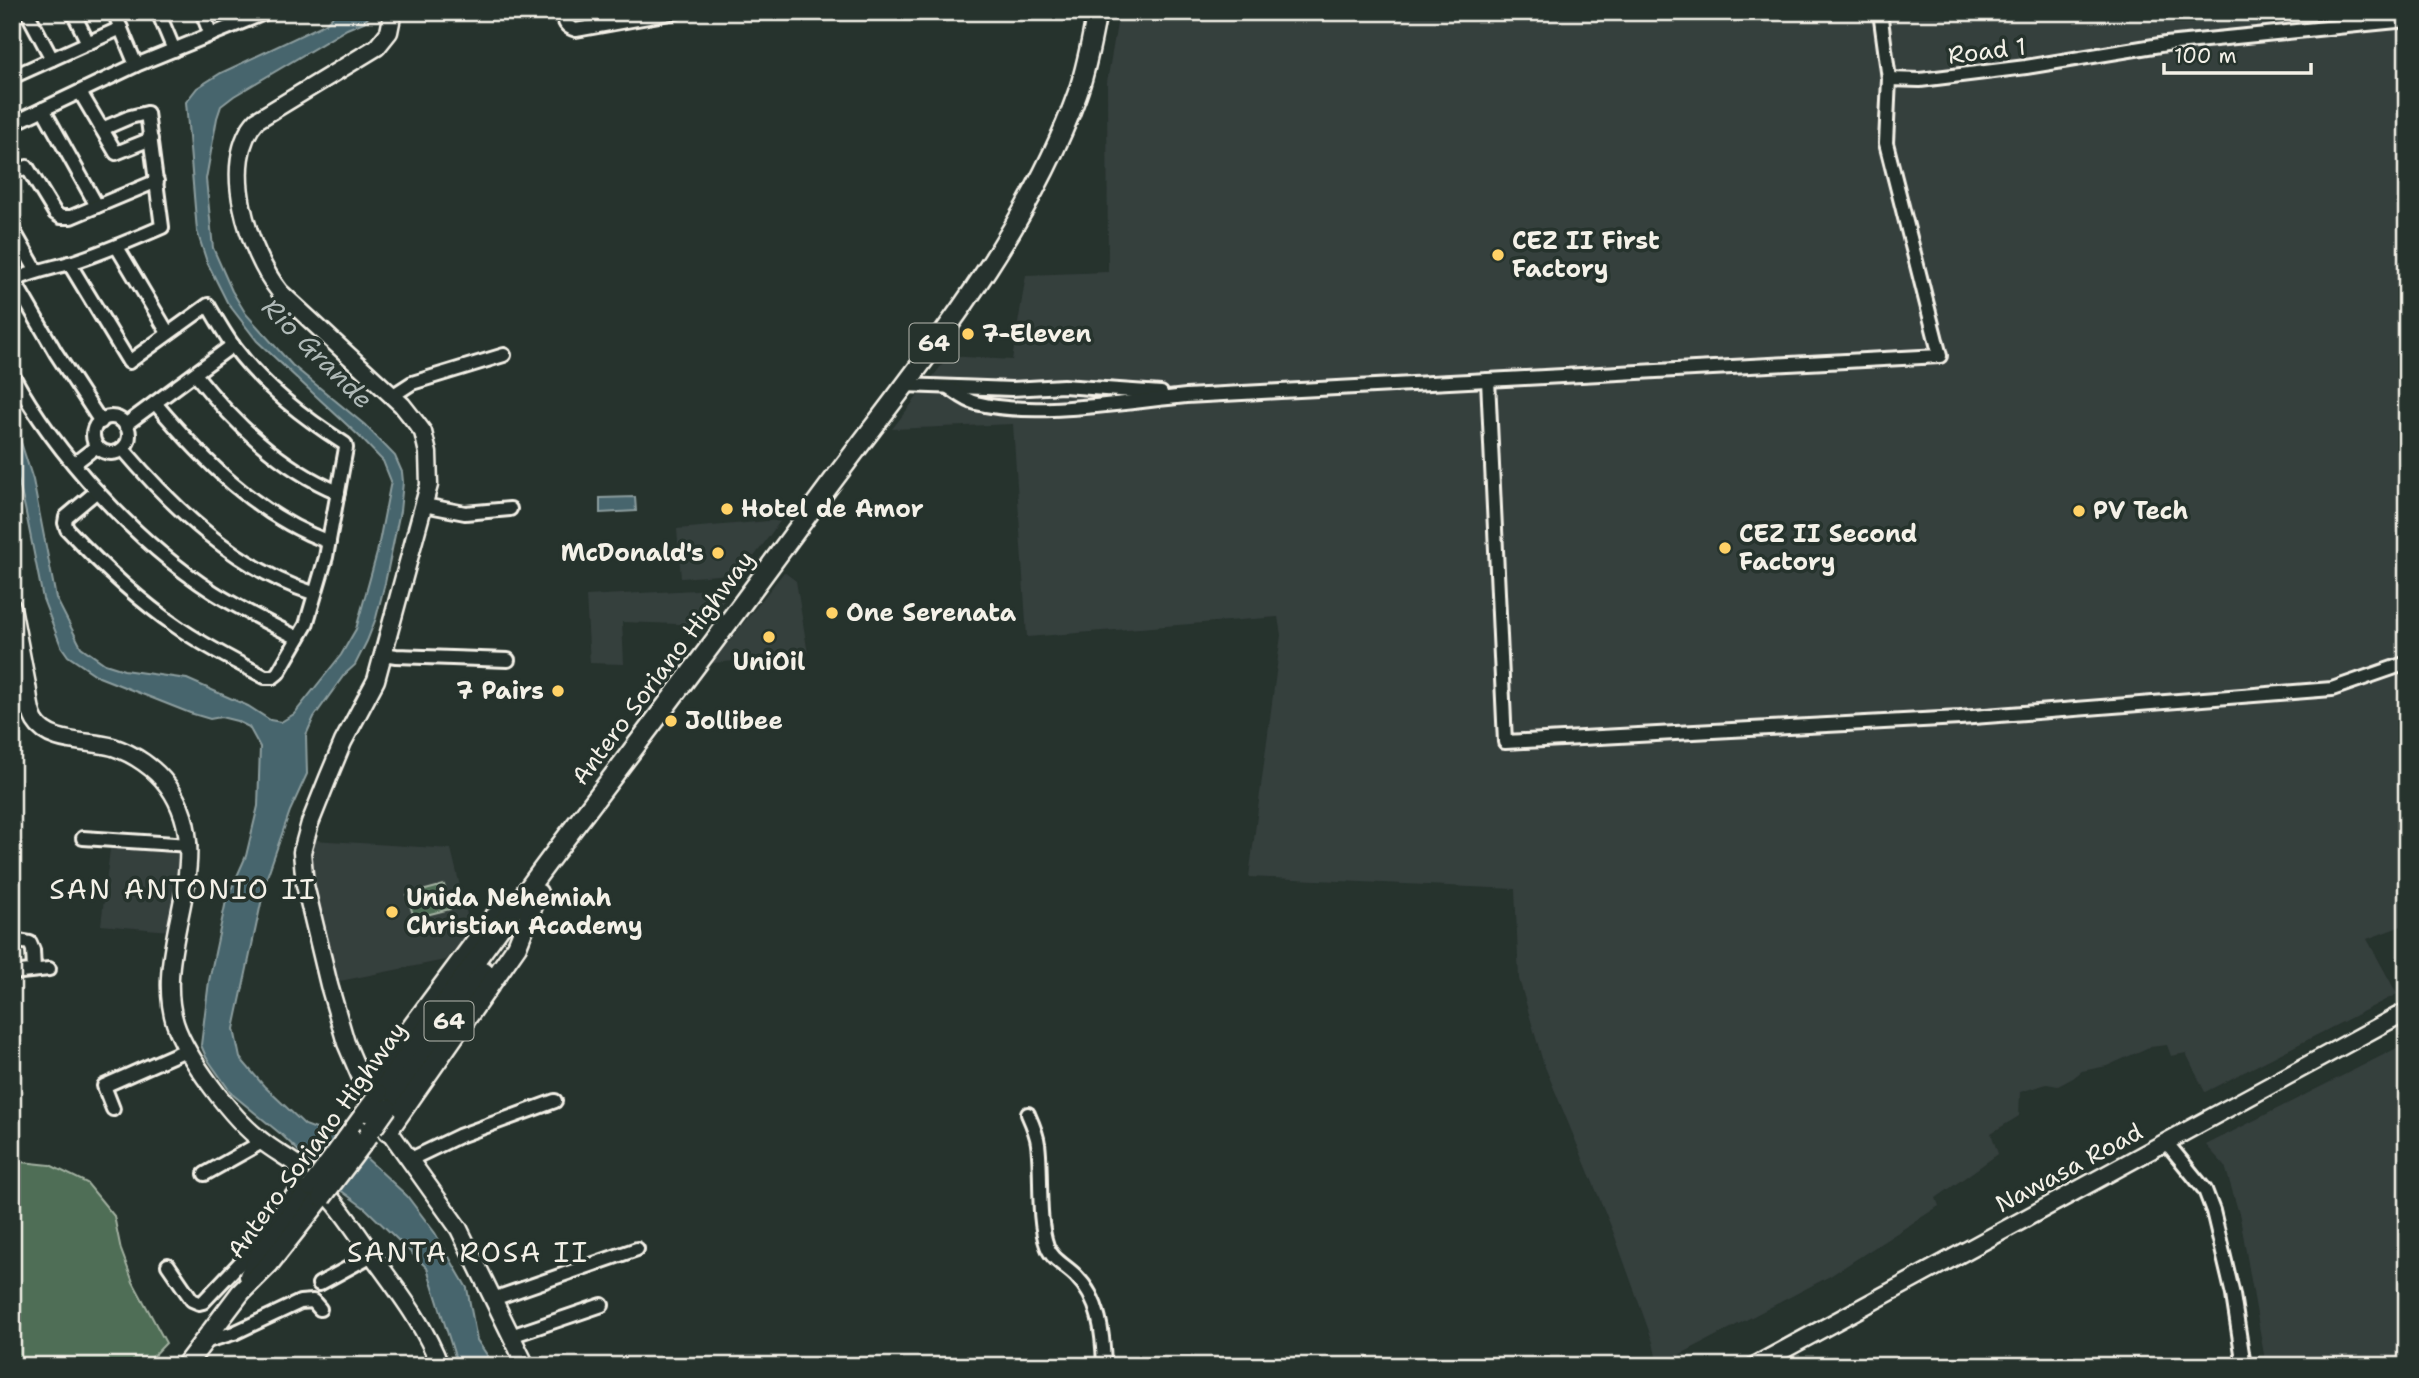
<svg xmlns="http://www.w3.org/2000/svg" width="2419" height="1378" font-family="'Shantell Sans',sans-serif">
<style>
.built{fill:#363f3e}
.green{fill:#4f6e57;stroke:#a2b0a0;stroke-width:2}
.water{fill:#47656d;stroke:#8c9d9e;stroke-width:2}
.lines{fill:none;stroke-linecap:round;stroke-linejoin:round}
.street-casing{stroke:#f4f1e8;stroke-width:18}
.secondary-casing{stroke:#f4f1e8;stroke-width:21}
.primary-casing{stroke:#f4f1e8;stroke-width:23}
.street{stroke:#26332d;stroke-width:12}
.secondary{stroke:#26332d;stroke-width:16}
.primary{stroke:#26332d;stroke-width:18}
.primary-bridge-casing{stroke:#f4f1e8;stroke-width:23;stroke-linecap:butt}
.primary-bridge{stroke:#26332d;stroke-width:18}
.poi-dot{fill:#ffd166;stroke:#26332d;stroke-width:2.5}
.labels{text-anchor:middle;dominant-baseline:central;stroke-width:7;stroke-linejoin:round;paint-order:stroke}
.shield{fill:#26332d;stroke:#b6b8b0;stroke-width:2}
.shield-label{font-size:23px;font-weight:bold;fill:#f4f1e8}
.street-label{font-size:24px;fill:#f4f1e8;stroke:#26332d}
.poi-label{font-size:24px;font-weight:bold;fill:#f4f1e8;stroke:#26332d;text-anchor:start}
.water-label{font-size:26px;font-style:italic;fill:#afb9b7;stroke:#26332d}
.quarter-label{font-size:28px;letter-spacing:2px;fill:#f4f1e8;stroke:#26332d}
</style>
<rect width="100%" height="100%" fill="#26332d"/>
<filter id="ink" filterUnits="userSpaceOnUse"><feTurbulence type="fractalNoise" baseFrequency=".0143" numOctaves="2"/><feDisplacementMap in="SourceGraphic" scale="14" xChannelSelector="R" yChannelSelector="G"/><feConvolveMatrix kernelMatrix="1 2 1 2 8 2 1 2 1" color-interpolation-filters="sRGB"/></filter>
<g filter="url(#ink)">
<g class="built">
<path d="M 1119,12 L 2407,12 L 2407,924 L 2367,939 L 2397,994 L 2205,1092 L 2186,1053 L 2171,1056 L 2167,1045 L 2149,1047 L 2107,1066 L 2082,1071 L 2073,1078 L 2058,1086 L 2047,1084 L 2020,1092 L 2019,1116 L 1991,1133 L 1998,1154 L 1936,1198 L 1939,1206 L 1830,1276 L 1658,1366 L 1653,1342 L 1613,1231 L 1543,1062 L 1519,979 L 1515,889 L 1249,877 L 1281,635 L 1278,617 L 1027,637 L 1013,424 L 892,429 L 949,356 L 1012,360 L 1026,275 L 1108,272 L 1107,82 Z"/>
<path d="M 781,520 L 742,573 L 681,578 L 677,529 Z"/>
<path d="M 784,572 L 796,581 L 808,654 L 712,663 Z"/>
<path d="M 732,588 L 706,625 L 622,622 L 624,664 L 590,663 L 586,596 Z"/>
<path d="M 314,840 L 451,849 L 471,931 L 445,960 L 335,982 L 313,893 L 309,861 Z"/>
<path d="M 111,841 L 187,848 L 170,931 L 101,925 Z"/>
<path d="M 2407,1043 L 2407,1366 L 2266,1366 L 2240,1217 L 2225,1166 L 2206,1145 Z"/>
</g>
<g class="green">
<path d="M 444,885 L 450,909 L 414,918 L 407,895 Z"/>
<path d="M 12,1161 L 50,1165 L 87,1183 L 114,1216 L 121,1250 L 133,1282 L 166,1343 L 144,1366 L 14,1366 L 12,1361 Z"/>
</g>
<g class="water">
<path d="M 337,12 L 373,12 L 364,22 L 347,29 L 234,96 L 221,106 L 217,118 L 206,179 L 213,248 L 232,291 L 246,314 L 292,365 L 365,425 L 395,456 L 402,472 L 403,482 L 400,511 L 385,583 L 376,618 L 367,641 L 355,665 L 344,675 L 314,717 L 306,735 L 307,774 L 290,811 L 266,880 L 234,1029 L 240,1058 L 264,1086 L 305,1125 L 327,1133 L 363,1155 L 407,1196 L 435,1233 L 467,1288 L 477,1340 L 487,1355 L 489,1366 L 458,1366 L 427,1268 L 366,1209 L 336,1187 L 282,1135 L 232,1094 L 206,1057 L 201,1045 L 209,981 L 226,901 L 246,856 L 258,806 L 260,747 L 249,727 L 237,721 L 221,717 L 210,719 L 190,713 L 99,677 L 68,656 L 61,646 L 43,599 L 25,508 L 12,455 L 12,425 L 18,433 L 33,480 L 56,598 L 81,647 L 105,664 L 124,670 L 187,679 L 248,706 L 270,720 L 281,722 L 294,714 L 341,655 L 356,629 L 377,553 L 391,481 L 383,461 L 359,436 L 257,341 L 227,302 L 207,262 L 197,231 L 186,102 L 197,88 L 221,73 L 325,24 Z"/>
<path d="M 635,497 L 636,511 L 600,513 L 600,498 Z"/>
</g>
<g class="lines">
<defs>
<g id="street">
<path d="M 27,12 L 52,59"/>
<path d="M 73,12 L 88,43"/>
<path d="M 114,12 L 136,65"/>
<path d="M 158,12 L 174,50"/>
<path d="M 202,12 L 211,35"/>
<path d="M 563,12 C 564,23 566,27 576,30 L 676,12"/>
<path d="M 12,77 L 121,28"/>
<path d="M 1889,79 L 1920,80 L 2026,67 L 2166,44 L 2407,20"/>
<path d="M 80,92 L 116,153 L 151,139"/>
<path d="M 43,109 L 97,206"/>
<path d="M 12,124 L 136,65 L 267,12"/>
<path d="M 12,173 L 27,167 L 55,213 L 61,217 L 71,217 L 157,181"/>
<path d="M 12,228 L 36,270"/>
<path d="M 117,247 L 168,333"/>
<path d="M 69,263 L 129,362 L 208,305 C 216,319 224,333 234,347 C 264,387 303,417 345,444 L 346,448 L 326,557 L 306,625 L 278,673 L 273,677 L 265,677 C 235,661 204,646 176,626 C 135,598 100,564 67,529 L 65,523 L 66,517 L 97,491"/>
<path d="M 12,277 L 56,353 L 101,422"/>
<path d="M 12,281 C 34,271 48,269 70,263 C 102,253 132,240 162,227 L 147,113 L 130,117 L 102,129"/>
<path d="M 12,374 C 56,455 136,542 213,592 C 240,609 269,623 298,638"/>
<path d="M 195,374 C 234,423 280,468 338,492"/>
<path d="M 1488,380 L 1505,742 L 1960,718 L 2332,689 L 2407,663"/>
<path d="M 904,385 L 1012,389 L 1063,386 L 1161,393"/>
<path d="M 948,387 C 956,392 966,401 976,403 C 1034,418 1125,402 1186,396 L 1940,356 L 1886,143 L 1889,79 L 1880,12"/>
<path d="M 392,396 L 412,383 L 504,355"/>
<path d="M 155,403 C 203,460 257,516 329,542"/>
<circle cx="111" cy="435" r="18"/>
<path d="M 125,425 L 233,345"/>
<path d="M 123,449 C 174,509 237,569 313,593"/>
<path d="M 75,463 L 97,446"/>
<path d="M 424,505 L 465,513 L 510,509"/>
<path d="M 384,654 L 396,656 L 508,660"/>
<path d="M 12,709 L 31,708"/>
<path d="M 83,838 L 190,845"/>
<path d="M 12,940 L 30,943 L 33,950 L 34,970"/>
<path d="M 12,973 L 49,969"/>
<path d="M 113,1109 L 104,1086 L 188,1049"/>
<path d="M 1028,1114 C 1032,1123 1037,1134 1038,1144 C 1042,1173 1037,1218 1047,1246 C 1052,1260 1065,1265 1076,1276 C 1100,1300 1103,1333 1104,1366"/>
<path d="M 2166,1142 L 2205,1190 L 2213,1211 L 2233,1295 L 2244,1366"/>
<path d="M 409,1160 L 459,1136 L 555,1101"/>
<path d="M 205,1174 L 262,1142"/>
<path d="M 168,1265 L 192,1300 L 199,1303 L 203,1302 L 239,1264 L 308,1175"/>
<path d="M 319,1284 L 372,1255"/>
<path d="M 493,1299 L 637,1249"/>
<path d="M 511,1336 L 602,1305"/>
<path d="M 204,1342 L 234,1333 L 300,1302 L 313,1301 L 320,1309"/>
</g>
<g id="secondary">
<path d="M 12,607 C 17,633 22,659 27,685 C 29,696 29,711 35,721 C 49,745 90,740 113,747 C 134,754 155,768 168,786 C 221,860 151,943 175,1023 C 186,1057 233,1120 262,1141 C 274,1151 289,1158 301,1168 C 333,1195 354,1229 377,1262 C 401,1295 426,1328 440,1366"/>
<path d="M 370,1099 L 346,1043 L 329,985 L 305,885 L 302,852 L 310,823 L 328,778 L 343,742 L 376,680 L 429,485 L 428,453 L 423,432 L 417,424 L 402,405 L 280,292 C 249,253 218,161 257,120 L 377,47 L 389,32 L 393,12"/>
<path d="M 382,1121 L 459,1229 L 526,1366"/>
<path d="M 1754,1366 L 2407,1011"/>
</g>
<g id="primary">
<path d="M 365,1090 L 492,919 L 512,903"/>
<path d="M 379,1094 C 448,1000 514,905 585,813 C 660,714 735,614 809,513 C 904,382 1021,250 1077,95 C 1087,68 1091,40 1097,12"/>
<path d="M 387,1108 L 484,971"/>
<path d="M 388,1131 L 517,946 L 538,893"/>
<path d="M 350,1134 L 366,1112"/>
<path d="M 249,1276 L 259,1256 L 311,1187"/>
<path d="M 185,1366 L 241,1292 L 269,1264 L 322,1197"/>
</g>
</defs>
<use href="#street" class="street-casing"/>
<use href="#secondary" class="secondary-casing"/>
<use href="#primary" class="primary-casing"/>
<use href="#street" class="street"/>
<use href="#secondary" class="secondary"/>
<use href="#primary" class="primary"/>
<defs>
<g id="primary-bridge">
<path d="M 366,1112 L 379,1094"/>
<path d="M 373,1128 L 387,1108"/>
<path d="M 311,1187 L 350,1134"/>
<path d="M 322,1197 L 369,1135"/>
</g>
</defs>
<use href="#primary-bridge" class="primary-bridge-casing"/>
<use href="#primary-bridge" class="primary-bridge"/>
</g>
</g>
<g class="poi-dot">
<circle cx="1498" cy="255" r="7"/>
<circle cx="968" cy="334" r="7"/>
<circle cx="727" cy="509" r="7"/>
<circle cx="2079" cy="511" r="7"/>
<circle cx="1725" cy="548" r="7"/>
<circle cx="718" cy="553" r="7"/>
<circle cx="832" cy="613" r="7"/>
<circle cx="769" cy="637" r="7"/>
<circle cx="558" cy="691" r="7"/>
<circle cx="671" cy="721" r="7"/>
<circle cx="392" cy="912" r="7"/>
</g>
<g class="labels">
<g class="shield">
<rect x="909.5" y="323.5" width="49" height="39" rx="5"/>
<rect x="424.5" y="1001.5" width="49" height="39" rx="5"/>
</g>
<g class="shield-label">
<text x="934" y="343">64</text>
<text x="449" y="1021">64</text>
</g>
<g class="street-label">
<text transform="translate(1987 51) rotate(-7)">Road 1</text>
<text transform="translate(663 668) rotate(-53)">Antero Soriano Highway</text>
<text transform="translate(317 1140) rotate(-54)">Antero Soriano Highway</text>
<text transform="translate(2069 1168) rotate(-28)">Nawasa Road</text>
</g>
<g class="poi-label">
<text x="1512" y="241">CEZ II First<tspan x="1512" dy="28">Factory</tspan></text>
<text x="982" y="334">7-Eleven</text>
<text x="741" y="509">Hotel de Amor</text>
<text x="2093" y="511">PV Tech</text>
<text x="1739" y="534">CEZ II Second<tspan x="1739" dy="28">Factory</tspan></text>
<text x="704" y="553" text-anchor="end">McDonald's</text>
<text x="846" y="613">One Serenata</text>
<text x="769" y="662" text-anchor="middle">UniOil</text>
<text x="544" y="691" text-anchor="end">7 Pairs</text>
<text x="685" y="721">Jollibee</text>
<text x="406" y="898">Unida Nehemiah<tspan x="406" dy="28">Christian Academy</tspan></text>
</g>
<g class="water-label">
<text transform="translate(318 353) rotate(45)">Rio Grande</text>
</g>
<g class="quarter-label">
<text x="183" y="889">SAN ANTONIO II</text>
<text x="468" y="1252">SANTA ROSA II</text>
</g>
</g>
<rect width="2419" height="1378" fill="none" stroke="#26332d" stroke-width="42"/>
<rect x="21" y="21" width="2377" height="1336" fill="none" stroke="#f4f1e8" stroke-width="2.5" filter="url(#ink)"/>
<path d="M2164 63v10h147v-10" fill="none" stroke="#f4f1e8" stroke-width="3.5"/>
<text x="2174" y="63" font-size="21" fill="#f4f1e8" stroke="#26332d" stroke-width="5" paint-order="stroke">100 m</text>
</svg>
